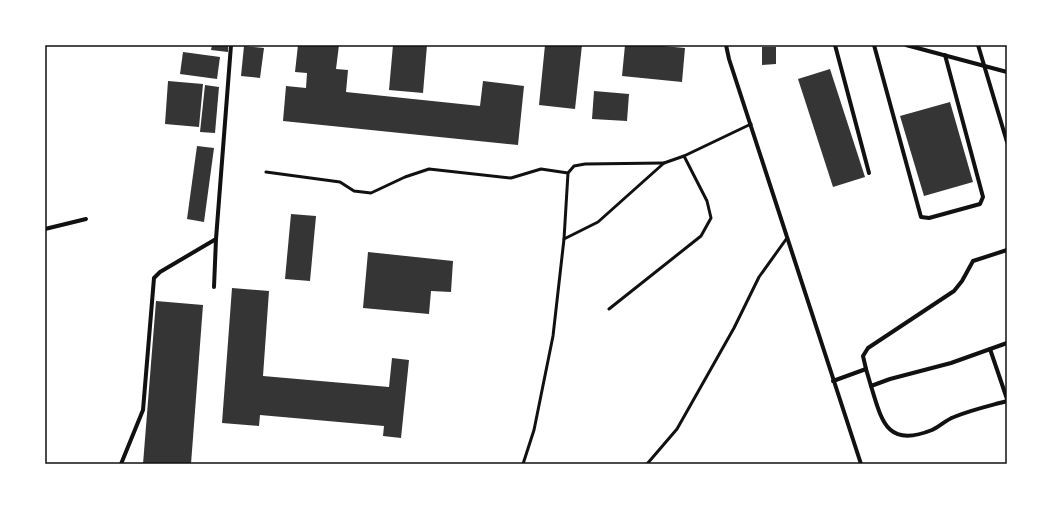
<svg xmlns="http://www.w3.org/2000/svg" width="1052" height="509" font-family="'DejaVu Sans',sans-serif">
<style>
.building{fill:#353535}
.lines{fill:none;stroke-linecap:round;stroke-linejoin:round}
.service{stroke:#111;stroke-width:3}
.minor{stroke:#111;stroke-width:4}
.neatline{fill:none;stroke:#111;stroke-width:1.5}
</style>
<rect width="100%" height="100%" fill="#fff"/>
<g class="building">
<path d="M 212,45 L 228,45 L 228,52 L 211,50 Z"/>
<path d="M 298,45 L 339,45 L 336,69 L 348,70 L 346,92 L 480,106 L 483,81 L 524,86 L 518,145 L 283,121 L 286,86 L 306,88 L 307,73 L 295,72 Z"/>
<path d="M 393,45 L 427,45 L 423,93 L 389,90 Z"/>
<path d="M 545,45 L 582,45 L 575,109 L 539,105 Z"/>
<path d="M 625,45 L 652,45 L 685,48 L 682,82 L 622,76 Z"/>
<path d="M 244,46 L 264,48 L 260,78 L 241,76 Z"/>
<path d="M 762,47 L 776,47 L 776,64 L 762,65 Z"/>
<path d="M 183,52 L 220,57 L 217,79 L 180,74 Z"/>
<path d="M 830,69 L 865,177 L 833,187 L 798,79 Z"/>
<path d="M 168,81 L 203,84 L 199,127 L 165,124 Z"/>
<path d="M 205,85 L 219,87 L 215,133 L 200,132 Z"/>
<path d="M 594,91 L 629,94 L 627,121 L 592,119 Z"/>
<path d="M 950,102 L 973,182 L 924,196 L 900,116 Z"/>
<path d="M 197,146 L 214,148 L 204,222 L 187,219 Z"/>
<path d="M 291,214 L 316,216 L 310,281 L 285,279 Z"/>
<path d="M 368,252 L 453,261 L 451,292 L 431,291 L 429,314 L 363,308 Z"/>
<path d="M 232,288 L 269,291 L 263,376 L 389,387 L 392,358 L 409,360 L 401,438 L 383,436 L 384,426 L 260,415 L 259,426 L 222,423 Z"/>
<path d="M 156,301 L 203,305 L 191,464 L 143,464 Z"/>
</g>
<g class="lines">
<g class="service">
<path d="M 266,172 L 340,182 L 354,191 L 371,193 L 405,177 L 429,169 L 511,178 L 541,169 L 568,173"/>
<path d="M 564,239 L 568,173 L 574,166 L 585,164 L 664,163"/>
<path d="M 609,309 L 701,236 L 711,218 L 707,201 L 684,156"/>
<path d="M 523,464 L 534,430 L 553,336 L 564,239 L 598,222 L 664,163 L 684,156 L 751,124"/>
<path d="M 647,464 L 677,429 L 734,328 L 759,277 L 787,238"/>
</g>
<g class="minor">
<path d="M 726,45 L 729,59 L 861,464"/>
<path d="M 835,45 L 869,173"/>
<path d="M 874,45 L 921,217 L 929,218 L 980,204 L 983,197 L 945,55"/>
<path d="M 906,45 L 1007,72"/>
<path d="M 978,45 L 1007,142"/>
<path d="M 45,229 L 86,219"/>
<path d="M 214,287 L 216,239 L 231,45"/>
<path d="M 990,349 L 1007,399"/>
<path d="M 866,369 L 863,356 L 868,348 L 954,291 L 962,281 L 973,261 L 1007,250"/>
<path d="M 833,381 L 866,369 L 871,386 L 890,379 L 951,363 L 1007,343"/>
<path d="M 871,386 C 882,422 887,448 932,430 C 940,426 946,420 954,417 C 971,410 989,406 1007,401"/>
<path d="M 121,464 L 143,410 L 154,278 L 160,272 L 216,239"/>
</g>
</g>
<rect width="1052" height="509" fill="none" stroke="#ffffff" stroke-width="92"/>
<rect x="46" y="46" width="960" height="417" class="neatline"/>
</svg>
